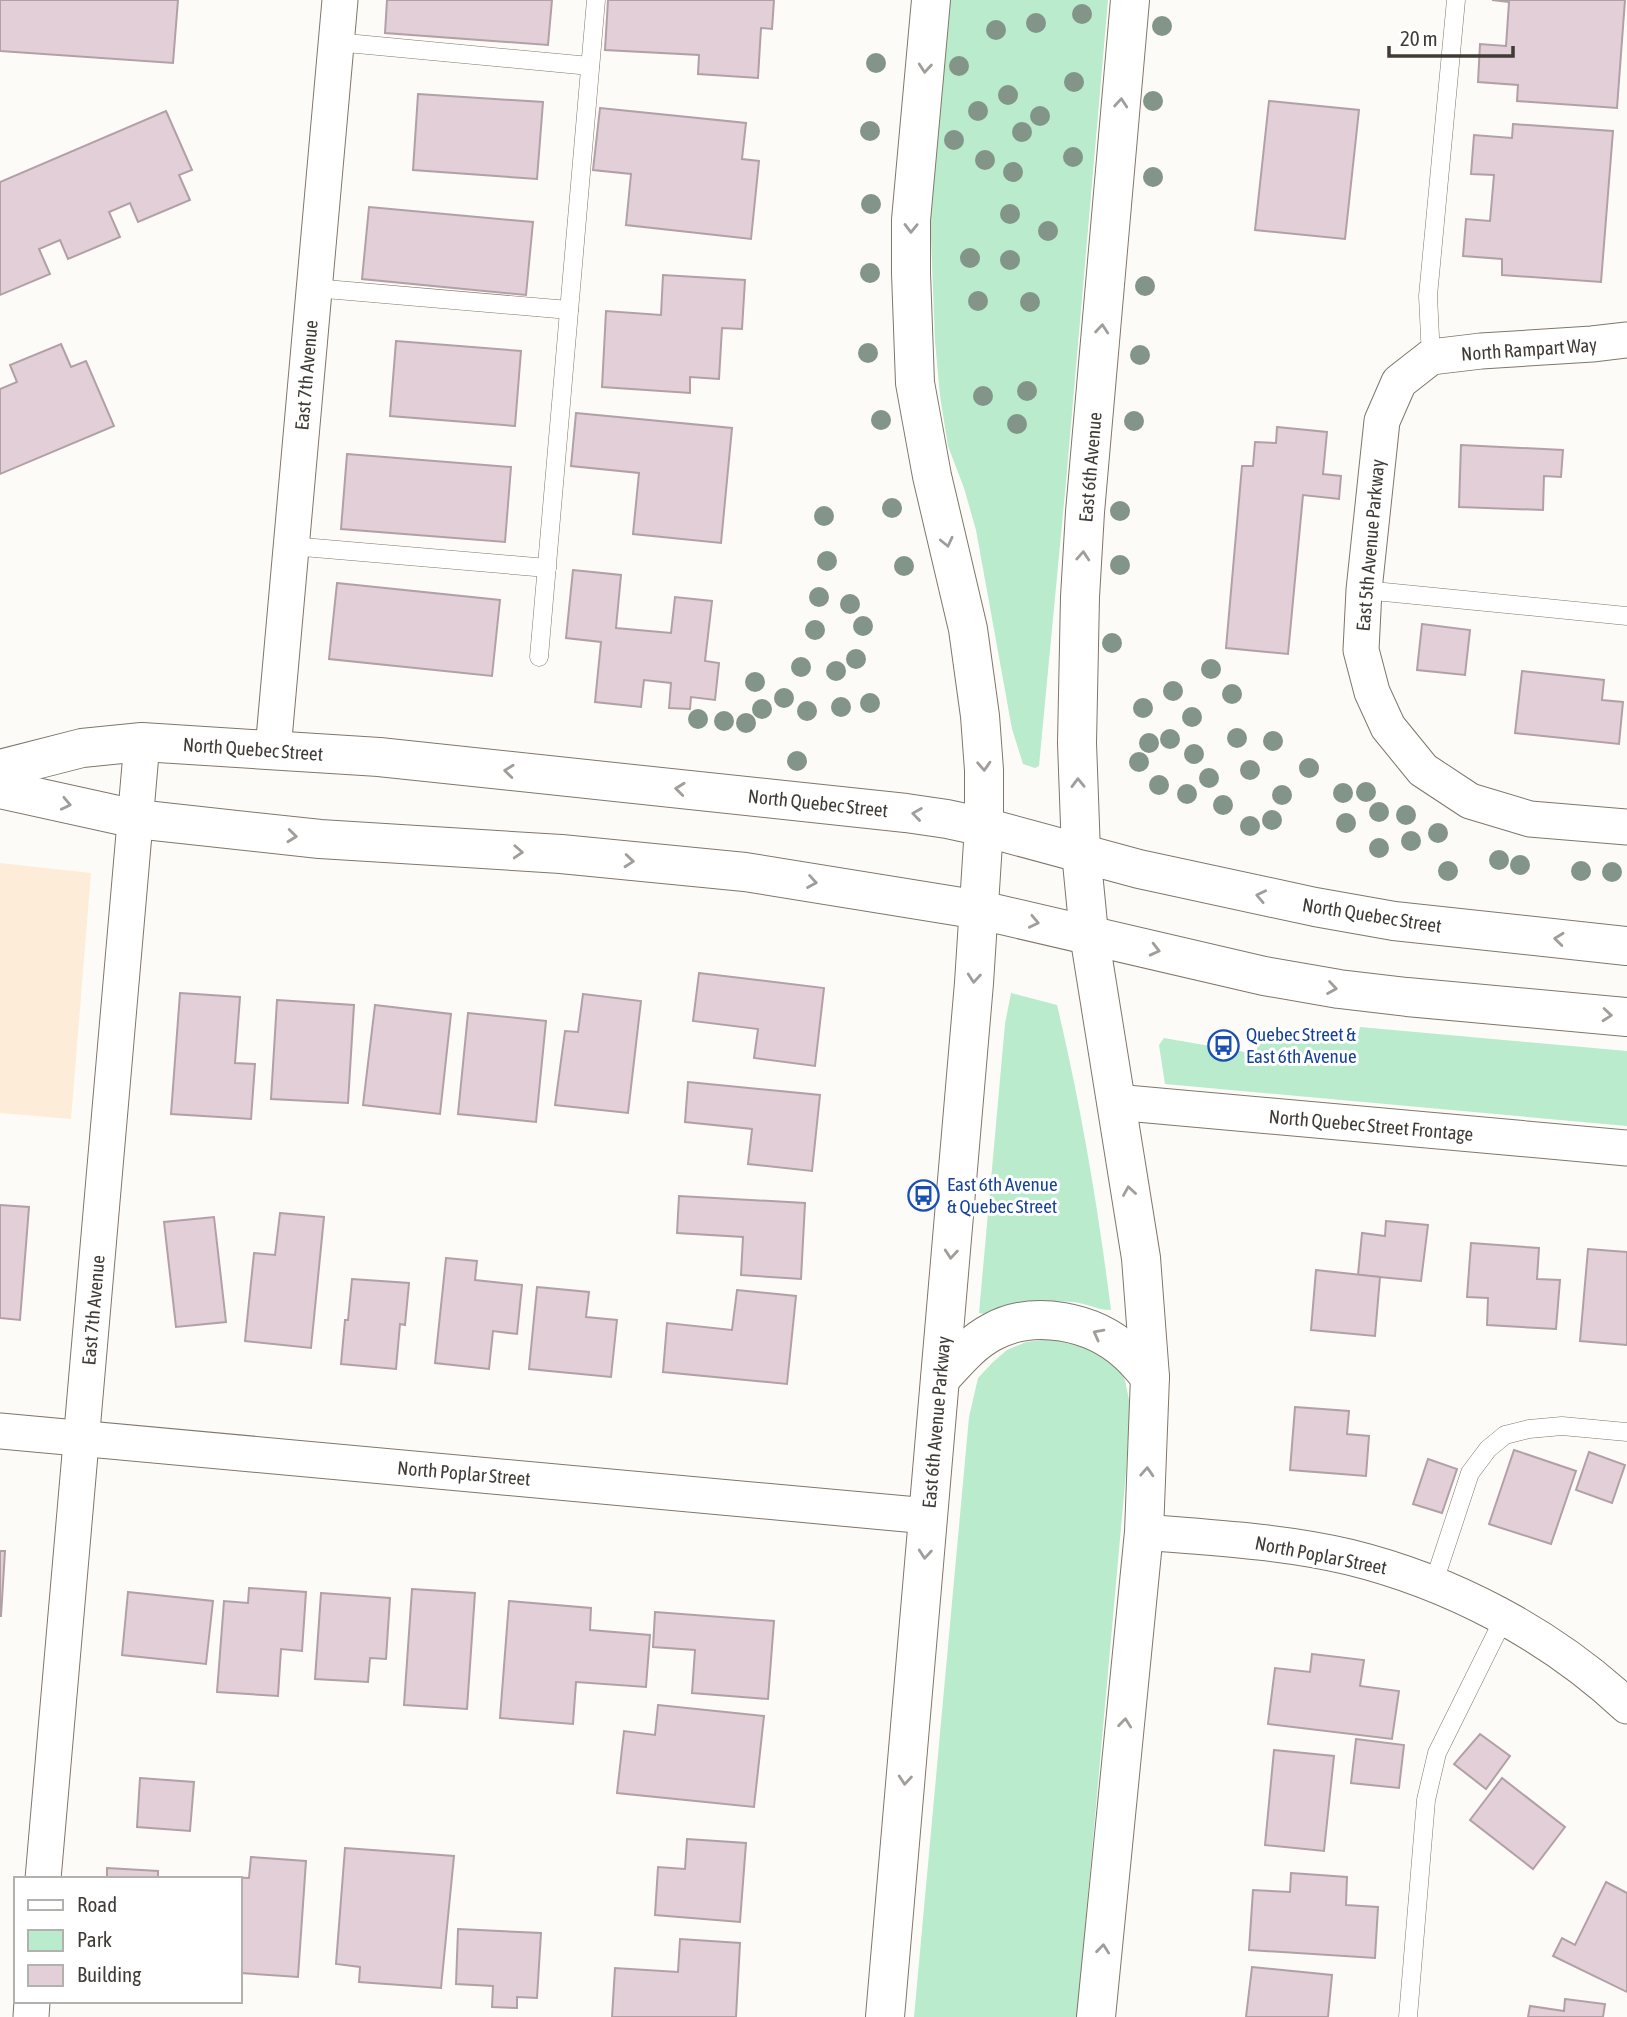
<svg xmlns="http://www.w3.org/2000/svg" width="1627" height="2017" font-family="'Asap Condensed',sans-serif">
<style>
.built{fill:#fdecd7}
.green{fill:#b9ebcc}
.building{fill:#e3cfd7;stroke:#b2a0a7;stroke-width:2}
.lines{fill:none;stroke-linecap:round;stroke-linejoin:round}
.lane-casing{stroke:#807669;stroke-width:19}
.street-casing{stroke:#807669;stroke-width:37}
.secondary-casing{stroke:#807669;stroke-width:40}
.lane{stroke:#fff;stroke-width:18}
.street{stroke:#fff;stroke-width:35}
.secondary{stroke:#fff;stroke-width:38}
.tree{fill:#829588}
.oneway{stroke:#a09d9a}
.labels{text-anchor:middle;dominant-baseline:central;stroke-width:6;stroke-linejoin:round;paint-order:stroke}
.street-label{font-size:19px;fill:#403b35;stroke:#fff}
.transit-label{font-size:19px;fill:#164399;stroke:#fff;text-anchor:start}
</style>
<rect width="100%" height="100%" fill="#fdfbf8"/>
<path class="built" d="M 0,863 L 91,873 L 71,1119 L 0,1113 Z"/>
<g class="green">
<path d="M 946,0 L 1108,0 L 1066,482 L 1039,766 L 1035,768 L 1023,764 L 1012,729 L 976,530 L 964,488 L 948,446 L 940,396 L 935,341 L 930,213 Z"/>
<path d="M 1011,993 L 1057,1005 C 1081,1106 1098,1207 1111,1310 C 1097,1310 1091,1305 1079,1303 C 1068,1301 1056,1301 1045,1303 C 1022,1306 1001,1317 979,1313 L 1005,1024 Z"/>
<path d="M 1360,1027 L 1627,1051 L 1627,1126 L 1165,1084 L 1159,1045 L 1164,1038 L 1256,1054 L 1258,1042 L 1290,1036 L 1357,1042 Z"/>
<path d="M 1049,1339 L 1075,1342 L 1116,1362 L 1125,1380 L 1130,1405 L 1126,1472 L 1077,2017 L 914,2017 L 969,1417 L 978,1378 L 993,1362 L 1007,1350 L 1026,1342 Z"/>
</g>
<g class="building">
<path d="M 0,0 L 178,0 L 173,63 L 0,51 Z"/>
<path d="M 387,0 L 552,0 L 548,45 L 385,33 Z"/>
<path d="M 608,0 L 774,0 L 772,29 L 761,28 L 758,78 L 698,74 L 699,55 L 605,50 Z"/>
<path d="M 1492,0 L 1625,0 L 1617,108 L 1517,101 L 1518,85 L 1478,82 L 1480,44 L 1506,46 L 1509,2 Z"/>
<path d="M 418,94 L 543,102 L 537,179 L 413,170 Z"/>
<path d="M 1269,101 L 1359,110 L 1345,239 L 1255,230 Z"/>
<path d="M 600,108 L 746,123 L 742,159 L 759,161 L 751,239 L 626,225 L 631,174 L 593,170 Z"/>
<path d="M 166,111 L 192,170 L 179,175 L 190,200 L 138,222 L 130,203 L 109,212 L 120,237 L 68,259 L 60,240 L 39,249 L 50,274 L 0,295 L 0,182 Z"/>
<path d="M 1513,124 L 1613,131 L 1601,282 L 1502,275 L 1502,259 L 1463,256 L 1466,219 L 1490,221 L 1494,175 L 1471,174 L 1474,135 L 1512,138 Z"/>
<path d="M 369,207 L 533,222 L 526,295 L 362,279 Z"/>
<path d="M 663,275 L 745,280 L 742,329 L 722,328 L 719,379 L 690,377 L 690,393 L 602,387 L 606,311 L 661,315 Z"/>
<path d="M 396,341 L 521,351 L 515,426 L 390,416 Z"/>
<path d="M 61,344 L 71,367 L 86,361 L 114,426 L 0,474 L 0,389 L 17,382 L 10,365 Z"/>
<path d="M 576,413 L 732,428 L 721,543 L 633,534 L 639,473 L 571,466 Z"/>
<path d="M 1277,427 L 1327,432 L 1323,474 L 1341,476 L 1339,499 L 1303,495 L 1288,654 L 1226,648 L 1242,466 L 1253,466 L 1255,442 L 1276,443 Z"/>
<path d="M 1461,445 L 1563,450 L 1561,477 L 1544,476 L 1543,510 L 1459,507 Z"/>
<path d="M 347,454 L 511,467 L 505,542 L 341,529 Z"/>
<path d="M 573,570 L 621,575 L 616,628 L 671,633 L 675,597 L 712,601 L 705,661 L 719,663 L 715,700 L 691,697 L 690,709 L 669,708 L 671,683 L 644,680 L 641,707 L 595,702 L 601,642 L 566,638 Z"/>
<path d="M 337,583 L 500,600 L 492,676 L 329,659 Z"/>
<path d="M 1422,624 L 1470,630 L 1465,675 L 1417,670 Z"/>
<path d="M 1522,671 L 1604,680 L 1602,700 L 1623,702 L 1619,744 L 1515,733 Z"/>
<path d="M 699,973 L 824,988 L 815,1066 L 754,1058 L 758,1029 L 693,1021 Z"/>
<path d="M 180,993 L 240,997 L 235,1063 L 255,1064 L 251,1119 L 171,1114 Z"/>
<path d="M 583,994 L 641,1001 L 628,1113 L 555,1105 L 565,1031 L 578,1032 Z"/>
<path d="M 277,1000 L 354,1005 L 348,1103 L 271,1099 Z"/>
<path d="M 375,1005 L 451,1014 L 440,1114 L 363,1105 Z"/>
<path d="M 468,1013 L 546,1021 L 536,1122 L 458,1114 Z"/>
<path d="M 688,1082 L 820,1095 L 812,1171 L 748,1164 L 752,1129 L 685,1122 Z"/>
<path d="M 679,1196 L 805,1203 L 801,1279 L 741,1275 L 743,1237 L 677,1233 Z"/>
<path d="M 0,1205 L 29,1207 L 20,1320 L 0,1318 Z"/>
<path d="M 280,1213 L 324,1217 L 311,1348 L 245,1341 L 254,1253 L 275,1255 Z"/>
<path d="M 214,1217 L 226,1322 L 176,1327 L 164,1222 Z"/>
<path d="M 1386,1221 L 1428,1225 L 1421,1281 L 1358,1275 L 1362,1233 L 1385,1236 Z"/>
<path d="M 1471,1243 L 1539,1248 L 1537,1279 L 1560,1280 L 1556,1329 L 1487,1325 L 1488,1298 L 1467,1297 Z"/>
<path d="M 1588,1249 L 1627,1252 L 1627,1345 L 1580,1341 Z"/>
<path d="M 446,1258 L 477,1261 L 475,1280 L 522,1285 L 517,1334 L 493,1331 L 489,1369 L 435,1363 Z"/>
<path d="M 1316,1270 L 1380,1277 L 1375,1336 L 1311,1330 Z"/>
<path d="M 352,1279 L 409,1283 L 405,1325 L 400,1324 L 396,1369 L 341,1364 L 345,1320 L 348,1320 Z"/>
<path d="M 537,1287 L 589,1292 L 586,1317 L 617,1320 L 611,1377 L 529,1369 Z"/>
<path d="M 737,1290 L 796,1296 L 787,1384 L 663,1372 L 667,1323 L 732,1330 Z"/>
<path d="M 1295,1407 L 1349,1411 L 1347,1434 L 1369,1436 L 1366,1476 L 1290,1470 Z"/>
<path d="M 1514,1450 L 1576,1471 L 1551,1544 L 1489,1524 Z"/>
<path d="M 1589,1452 L 1625,1465 L 1612,1503 L 1576,1490 Z"/>
<path d="M 1428,1459 L 1457,1469 L 1442,1513 L 1413,1504 Z"/>
<path d="M 0,1551 L 5,1551 L 1,1616 L 0,1616 Z"/>
<path d="M 249,1588 L 306,1592 L 302,1651 L 281,1649 L 278,1696 L 217,1692 L 224,1601 L 248,1603 Z"/>
<path d="M 412,1589 L 475,1593 L 467,1709 L 404,1705 Z"/>
<path d="M 128,1592 L 213,1601 L 206,1664 L 122,1655 Z"/>
<path d="M 321,1593 L 390,1598 L 386,1659 L 370,1658 L 368,1682 L 315,1679 Z"/>
<path d="M 509,1601 L 591,1608 L 590,1630 L 650,1635 L 646,1687 L 576,1682 L 573,1724 L 500,1718 Z"/>
<path d="M 655,1612 L 774,1621 L 768,1699 L 692,1693 L 695,1650 L 653,1647 Z"/>
<path d="M 1312,1654 L 1364,1660 L 1360,1686 L 1399,1691 L 1392,1739 L 1268,1724 L 1275,1668 L 1310,1672 Z"/>
<path d="M 658,1705 L 764,1716 L 754,1807 L 617,1793 L 624,1731 L 655,1735 Z"/>
<path d="M 1480,1734 L 1510,1756 L 1486,1789 L 1454,1764 Z"/>
<path d="M 1356,1739 L 1404,1745 L 1399,1788 L 1351,1783 Z"/>
<path d="M 1274,1750 L 1334,1756 L 1324,1851 L 1265,1845 Z"/>
<path d="M 140,1778 L 194,1782 L 190,1831 L 137,1827 Z"/>
<path d="M 1502,1778 L 1565,1827 L 1533,1869 L 1470,1820 Z"/>
<path d="M 687,1839 L 746,1843 L 740,1922 L 655,1915 L 658,1867 L 685,1869 Z"/>
<path d="M 345,1848 L 454,1856 L 441,1988 L 359,1982 L 360,1967 L 336,1964 Z"/>
<path d="M 251,1857 L 306,1861 L 298,1977 L 240,1973 L 240,1879 L 228,1879 L 228,1877 L 249,1878 Z"/>
<path d="M 107,1868 L 158,1871 L 158,1879 L 107,1879 Z"/>
<path d="M 1291,1873 L 1347,1877 L 1346,1905 L 1378,1907 L 1375,1958 L 1249,1950 L 1253,1890 L 1290,1892 Z"/>
<path d="M 1606,1882 L 1627,1893 L 1627,1992 L 1553,1956 L 1562,1938 L 1575,1945 Z"/>
<path d="M 458,1929 L 541,1933 L 537,1998 L 517,1997 L 517,2008 L 492,2007 L 493,1986 L 456,1984 Z"/>
<path d="M 680,1939 L 740,1943 L 736,2017 L 612,2017 L 615,1968 L 678,1972 Z"/>
<path d="M 1252,1967 L 1332,1975 L 1328,2017 L 1246,2017 Z"/>
<path d="M 1565,1999 L 1605,2004 L 1603,2017 L 1528,2017 L 1530,2006 L 1564,2011 Z"/>
</g>
<g class="lines">
<defs>
<g id="lane">
<path d="M 336,42 L 590,66"/>
<path d="M 314,288 L 569,310"/>
<path d="M 1431,357 L 1428,296 L 1456,0"/>
<path d="M 291,546 L 547,568"/>
<path d="M 1364,590 L 1627,616"/>
<path d="M 539,657 L 596,0"/>
<path d="M 1433,1585 L 1470,1473 L 1488,1449 L 1505,1435 L 1529,1429 L 1562,1426 L 1627,1432"/>
<path d="M 1408,2017 L 1426,1800 L 1437,1753 L 1504,1618"/>
</g>
<g id="street">
<path d="M 1627,340 L 1592,344 L 1481,351 L 1431,357 L 1399,382 L 1382,421 L 1364,590 L 1361,650 L 1372,692 L 1388,727 L 1423,770 L 1470,801 L 1530,819 L 1627,827"/>
<path d="M 273,750 L 340,0"/>
<path d="M 1115,1102 L 1627,1148"/>
<path d="M 0,1431 L 928,1516"/>
<path d="M 1144,1532 C 1212,1538 1282,1541 1349,1557 C 1451,1582 1550,1634 1627,1706"/>
<path d="M 43,1879 L 142,742"/>
<path d="M 31,2017 L 32,2001"/>
</g>
<g id="secondary">
<path d="M 0,769 L 82,748 L 142,742 L 379,757 L 906,813 L 947,819 L 984,827 L 1139,869 L 1315,907 L 1394,921 L 1627,946"/>
<path d="M 0,789 L 136,819 L 320,839 L 561,854 L 745,872 L 980,910 L 1264,976 L 1339,989 L 1407,997 L 1627,1017"/>
<path d="M 940,1379 C 956,1362 971,1343 992,1332 C 1034,1309 1093,1321 1128,1353 C 1136,1360 1143,1369 1150,1377"/>
<path d="M 885,2017 L 974,983 L 984,827 L 984,770 L 980,716 L 968,629 L 932,476 L 915,383 L 911,273 L 911,220 L 931,0"/>
<path d="M 1096,2017 L 1144,1532 L 1150,1377 L 1141,1258 L 1089,934 L 1081,852 L 1077,743 L 1080,597 L 1085,512 L 1130,0"/>
</g>
</defs>
<use href="#lane" class="lane-casing"/>
<use href="#street" class="street-casing"/>
<use href="#secondary" class="secondary-casing"/>
<use href="#lane" class="lane"/>
<use href="#street" class="street"/>
<use href="#secondary" class="secondary"/>
</g>
<g class="tree">
<circle cx="1082" cy="14" r="10"/>
<circle cx="1036" cy="23" r="10"/>
<circle cx="1162" cy="26" r="10"/>
<circle cx="996" cy="30" r="10"/>
<circle cx="876" cy="63" r="10"/>
<circle cx="959" cy="66" r="10"/>
<circle cx="1074" cy="82" r="10"/>
<circle cx="1008" cy="95" r="10"/>
<circle cx="1153" cy="101" r="10"/>
<circle cx="978" cy="111" r="10"/>
<circle cx="1040" cy="116" r="10"/>
<circle cx="870" cy="131" r="10"/>
<circle cx="1022" cy="132" r="10"/>
<circle cx="954" cy="140" r="10"/>
<circle cx="1073" cy="157" r="10"/>
<circle cx="985" cy="160" r="10"/>
<circle cx="1013" cy="172" r="10"/>
<circle cx="1153" cy="177" r="10"/>
<circle cx="871" cy="204" r="10"/>
<circle cx="1010" cy="214" r="10"/>
<circle cx="1048" cy="231" r="10"/>
<circle cx="970" cy="258" r="10"/>
<circle cx="1010" cy="260" r="10"/>
<circle cx="870" cy="273" r="10"/>
<circle cx="1145" cy="286" r="10"/>
<circle cx="978" cy="301" r="10"/>
<circle cx="1030" cy="302" r="10"/>
<circle cx="868" cy="353" r="10"/>
<circle cx="1140" cy="355" r="10"/>
<circle cx="1027" cy="391" r="10"/>
<circle cx="983" cy="396" r="10"/>
<circle cx="881" cy="420" r="10"/>
<circle cx="1134" cy="421" r="10"/>
<circle cx="1017" cy="424" r="10"/>
<circle cx="892" cy="508" r="10"/>
<circle cx="1120" cy="511" r="10"/>
<circle cx="824" cy="516" r="10"/>
<circle cx="827" cy="561" r="10"/>
<circle cx="1120" cy="565" r="10"/>
<circle cx="904" cy="566" r="10"/>
<circle cx="819" cy="597" r="10"/>
<circle cx="850" cy="604" r="10"/>
<circle cx="863" cy="626" r="10"/>
<circle cx="815" cy="630" r="10"/>
<circle cx="1112" cy="643" r="10"/>
<circle cx="856" cy="659" r="10"/>
<circle cx="801" cy="667" r="10"/>
<circle cx="1211" cy="669" r="10"/>
<circle cx="836" cy="671" r="10"/>
<circle cx="755" cy="682" r="10"/>
<circle cx="1173" cy="691" r="10"/>
<circle cx="1232" cy="694" r="10"/>
<circle cx="784" cy="698" r="10"/>
<circle cx="870" cy="703" r="10"/>
<circle cx="841" cy="707" r="10"/>
<circle cx="1143" cy="708" r="10"/>
<circle cx="762" cy="709" r="10"/>
<circle cx="807" cy="711" r="10"/>
<circle cx="1192" cy="717" r="10"/>
<circle cx="698" cy="719" r="10"/>
<circle cx="724" cy="721" r="10"/>
<circle cx="746" cy="723" r="10"/>
<circle cx="1237" cy="738" r="10"/>
<circle cx="1170" cy="739" r="10"/>
<circle cx="1273" cy="741" r="10"/>
<circle cx="1149" cy="743" r="10"/>
<circle cx="1194" cy="754" r="10"/>
<circle cx="797" cy="761" r="10"/>
<circle cx="1139" cy="762" r="10"/>
<circle cx="1309" cy="768" r="10"/>
<circle cx="1250" cy="770" r="10"/>
<circle cx="1209" cy="778" r="10"/>
<circle cx="1159" cy="785" r="10"/>
<circle cx="1366" cy="792" r="10"/>
<circle cx="1343" cy="793" r="10"/>
<circle cx="1187" cy="794" r="10"/>
<circle cx="1282" cy="795" r="10"/>
<circle cx="1223" cy="805" r="10"/>
<circle cx="1379" cy="812" r="10"/>
<circle cx="1406" cy="815" r="10"/>
<circle cx="1272" cy="820" r="10"/>
<circle cx="1346" cy="823" r="10"/>
<circle cx="1250" cy="826" r="10"/>
<circle cx="1438" cy="833" r="10"/>
<circle cx="1411" cy="841" r="10"/>
<circle cx="1379" cy="848" r="10"/>
<circle cx="1499" cy="860" r="10"/>
<circle cx="1520" cy="865" r="10"/>
<circle cx="1448" cy="871" r="10"/>
<circle cx="1581" cy="871" r="10"/>
<circle cx="1612" cy="872" r="10"/>
</g>
<defs><path id="oneway-chevron" d="M-2-3.5L2.5 0L-2 3.5" fill="none" stroke-width="1.6" stroke-linecap="round" stroke-linejoin="round" transform="scale(1.75)"/></defs>
<g class="oneway">
<use href="#oneway-chevron" transform="translate(925 68) rotate(95)"/>
<use href="#oneway-chevron" transform="translate(1121 103) rotate(-85)"/>
<use href="#oneway-chevron" transform="translate(911 228) rotate(91)"/>
<use href="#oneway-chevron" transform="translate(1102 329) rotate(-85)"/>
<use href="#oneway-chevron" transform="translate(947 542) rotate(77)"/>
<use href="#oneway-chevron" transform="translate(1083 556) rotate(-86)"/>
<use href="#oneway-chevron" transform="translate(984 766) rotate(87)"/>
<use href="#oneway-chevron" transform="translate(509 771) rotate(-174)"/>
<use href="#oneway-chevron" transform="translate(1078 783) rotate(-91)"/>
<use href="#oneway-chevron" transform="translate(680 789) rotate(-174)"/>
<use href="#oneway-chevron" transform="translate(66 804) rotate(12)"/>
<use href="#oneway-chevron" transform="translate(917 814) rotate(-172)"/>
<use href="#oneway-chevron" transform="translate(292 836) rotate(6)"/>
<use href="#oneway-chevron" transform="translate(518 852) rotate(3)"/>
<use href="#oneway-chevron" transform="translate(629 861) rotate(5)"/>
<use href="#oneway-chevron" transform="translate(812 882) rotate(9)"/>
<use href="#oneway-chevron" transform="translate(1261 896) rotate(-168)"/>
<use href="#oneway-chevron" transform="translate(1034 922) rotate(12)"/>
<use href="#oneway-chevron" transform="translate(1559 939) rotate(-174)"/>
<use href="#oneway-chevron" transform="translate(1155 950) rotate(14)"/>
<use href="#oneway-chevron" transform="translate(974 978) rotate(95)"/>
<use href="#oneway-chevron" transform="translate(1332 988) rotate(9)"/>
<use href="#oneway-chevron" transform="translate(1607 1015) rotate(5)"/>
<use href="#oneway-chevron" transform="translate(1129 1191) rotate(-99)"/>
<use href="#oneway-chevron" transform="translate(951 1254) rotate(95)"/>
<use href="#oneway-chevron" transform="translate(1098 1334) rotate(-152)"/>
<use href="#oneway-chevron" transform="translate(1147 1472) rotate(-87)"/>
<use href="#oneway-chevron" transform="translate(925 1554) rotate(95)"/>
<use href="#oneway-chevron" transform="translate(1125 1723) rotate(-84)"/>
<use href="#oneway-chevron" transform="translate(905 1780) rotate(95)"/>
<use href="#oneway-chevron" transform="translate(1103 1949) rotate(-84)"/>
</g>
<defs>
<symbol id="bus-ring" viewBox="-11 -11 22 22"><circle r="9.5" fill="#fff" stroke="#1a4fb4" stroke-width="1.5"/><path d="M-5-6H5V4H4V6H2V4H-2V6H-4V4H-5ZM-3.5-4V0h7V-4ZM-3.5 1.2v1.5H-2V1.2ZM2 1.2v1.5H3.5V1.2Z" fill="#1a4fb4"/></symbol>
</defs>
<g fill-rule="evenodd">
<use href="#bus-ring" x="1206" y="1028" width="35" height="35"/>
<use href="#bus-ring" x="906" y="1178" width="35" height="35"/>
</g>
<g class="labels">
<g class="street-label">
<text transform="translate(1529 349) rotate(-4)">North Rampart Way</text>
<text transform="translate(306 375) rotate(-85)">East 7th Avenue</text>
<text transform="translate(1090 467) rotate(-85)">East 6th Avenue</text>
<text transform="translate(1370 545) rotate(-85)">East 5th Avenue Parkway</text>
<text transform="translate(253 749) rotate(4)">North Quebec Street</text>
<text transform="translate(818 803) rotate(6)">North Quebec Street</text>
<text transform="translate(1372 915) rotate(9)">North Quebec Street</text>
<text transform="translate(1371 1125) rotate(5)">North Quebec Street Frontage</text>
<text transform="translate(93 1310) rotate(-85)">East 7th Avenue</text>
<text transform="translate(936 1422) rotate(-85)">East 6th Avenue Parkway</text>
<text transform="translate(464 1473) rotate(5)">North Poplar Street</text>
<text transform="translate(1321 1555) rotate(11)">North Poplar Street</text>
</g>
<g class="transit-label">
<text x="1246" y="1034">Quebec Street &amp;<tspan x="1246" dy="22">East 6th Avenue</tspan></text>
<text x="947" y="1184">East 6th Avenue<tspan x="947" dy="22">&amp; Quebec Street</tspan></text>
</g>
</g>
<rect x="14" y="1877" width="228" height="126" fill="#ffffff" stroke="#b3b1ae" stroke-width="2"/>
<rect x="28" y="1900" width="35" height="10" fill="#ffffff" stroke="#b3b1ae" stroke-width="2"/>
<text x="77" y="1912" font-size="21" fill="#403b35">Road</text>
<rect x="28" y="1930" width="35" height="21" fill="#b9ebcc" stroke="#b3b1ae" stroke-width="2"/>
<text x="77" y="1947" font-size="21" fill="#403b35">Park</text>
<rect x="28" y="1965" width="35" height="21" fill="#e3cfd7" stroke="#b3b1ae" stroke-width="2"/>
<text x="77" y="1982" font-size="21" fill="#403b35">Building</text>
<path d="M1389 46v10h124v-10" fill="none" stroke="#403b35" stroke-width="3.5"/>
<text x="1400" y="46" font-size="21" fill="#403b35" stroke="#ffffff" stroke-width="5" paint-order="stroke">20 m</text>
</svg>
